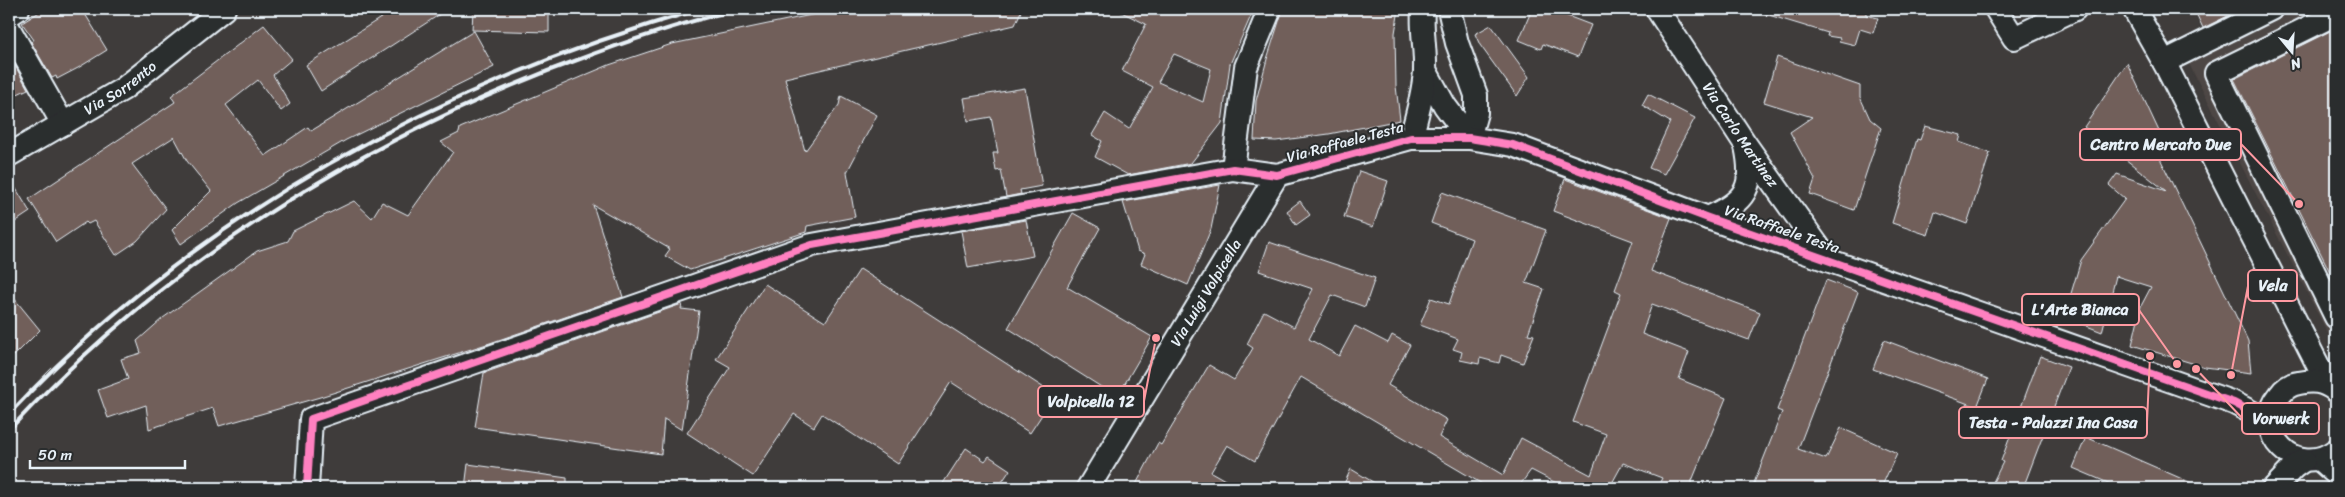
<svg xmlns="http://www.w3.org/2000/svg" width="2345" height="497" font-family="Sriracha,sans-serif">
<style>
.built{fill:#4e4644}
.building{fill:#715e5a;stroke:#e8f1f8;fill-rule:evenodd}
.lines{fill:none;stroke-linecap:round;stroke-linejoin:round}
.minor-casing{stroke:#e8f1f8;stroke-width:26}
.minor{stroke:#2a2d2e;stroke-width:22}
.rail{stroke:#e8f1f8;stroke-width:4}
.cycleway-casing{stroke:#2a2d2e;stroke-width:11}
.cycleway{stroke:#ff80c0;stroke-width:8}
.labels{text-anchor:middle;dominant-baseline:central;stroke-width:4;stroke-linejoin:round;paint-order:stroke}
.street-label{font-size:15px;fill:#e8f1f8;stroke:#2a2d2e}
.leader{fill:none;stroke:#ff9aa2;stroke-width:2}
.callout-dot{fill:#ff9aa2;stroke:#2a2d2e;stroke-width:2}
.callout{fill:#2a2d2e;stroke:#ff9aa2;stroke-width:2}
.callout-label{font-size:16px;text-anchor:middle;font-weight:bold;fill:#e8f1f8}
</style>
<rect width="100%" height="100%" fill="#3f3c3b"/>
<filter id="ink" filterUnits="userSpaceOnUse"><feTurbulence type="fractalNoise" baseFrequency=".02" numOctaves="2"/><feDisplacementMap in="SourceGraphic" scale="10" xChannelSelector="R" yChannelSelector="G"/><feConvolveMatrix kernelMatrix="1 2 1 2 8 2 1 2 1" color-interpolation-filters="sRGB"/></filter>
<g filter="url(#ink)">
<path class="built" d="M 2300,9 L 2336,9 L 2336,349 L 2189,64 Z"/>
<g class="building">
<path d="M 44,9 L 82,9 L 107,50 L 78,68 L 57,79 L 56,76 L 52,78 L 31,42 L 34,40 L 22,23 Z"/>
<path d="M 395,9 L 448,9 L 321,91 L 306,65 Z"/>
<path d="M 473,9 L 549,11 L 549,32 L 472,30 Z"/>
<path d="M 840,9 L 1022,9 L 1015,25 L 785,78 L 805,151 L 839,105 L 841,96 L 877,115 L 847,172 L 855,217 L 807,226 L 806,232 L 690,270 L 665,256 L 670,249 L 593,205 L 623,297 L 490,343 L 320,397 L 219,426 L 213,408 L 149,429 L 146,405 L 108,418 L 98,390 L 128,379 L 121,359 L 141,353 L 137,341 L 163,318 L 257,251 L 288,241 L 293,231 L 354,201 L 372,218 L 382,202 L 408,215 L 453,152 L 441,142 L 459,133 L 460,128 L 609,65 L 672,44 Z"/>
<path d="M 1115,9 L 1254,9 L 1230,64 L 1222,123 L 1191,163 L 1128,175 L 1095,157 L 1102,141 L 1092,135 L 1105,113 L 1129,129 L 1153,87 L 1122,71 L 1146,24 ZM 1174,54 L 1211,69 L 1203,102 L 1158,82 Z"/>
<path d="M 1283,9 L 1399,9 L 1395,33 L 1396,86 L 1400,120 L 1329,134 L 1276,141 L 1254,140 L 1256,101 L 1267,59 Z"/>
<path d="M 1532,9 L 1549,9 L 1591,25 L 1578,57 L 1543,44 L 1541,49 L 1519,40 Z"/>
<path d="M 1762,9 L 1866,9 L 1866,15 L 1878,18 L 1873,33 L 1860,29 L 1855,45 L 1839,41 L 1840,38 L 1827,36 L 1828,33 L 1762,13 Z"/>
<path d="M 2194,9 L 2242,9 L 2203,28 Z"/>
<path d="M 264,25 L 292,59 L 273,75 L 290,104 L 281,111 L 258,80 L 226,105 L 265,156 L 308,127 L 311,131 L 474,31 L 494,67 L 346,140 L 238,203 L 181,244 L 172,230 L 211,191 L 187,161 L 174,137 L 132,164 L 166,209 L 137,241 L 116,255 L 94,221 L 88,224 L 86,222 L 56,242 L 29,199 L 175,102 L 171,96 Z"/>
<path d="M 1491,25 L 1529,77 L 1517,96 L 1480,45 L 1475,34 Z"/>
<path d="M 2336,28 L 2336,284 L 2234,79 Z"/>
<path d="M 9,55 L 28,89 L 9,98 Z"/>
<path d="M 1777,57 L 1860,86 L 1860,97 L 1870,119 L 1881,128 L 1854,210 L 1810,194 L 1815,179 L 1790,132 L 1812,117 L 1764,102 Z"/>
<path d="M 2127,63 L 2165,144 L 2157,152 L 2248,341 L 2251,373 L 2205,367 L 2132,345 L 2141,306 L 2151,287 L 2116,276 L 2102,332 L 2064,317 L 2081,260 L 2125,199 L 2109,185 L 2117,174 L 2166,191 L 2084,127 Z"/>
<path d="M 1025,88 L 1042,186 L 1020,190 L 1021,194 L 1006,197 L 1001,170 L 996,171 L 993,153 L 998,153 L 991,117 L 968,121 L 964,98 Z"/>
<path d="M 1648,94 L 1695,118 L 1664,174 L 1649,168 L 1670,122 L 1642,105 Z"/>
<path d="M 1925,126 L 1961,135 L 1959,142 L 1990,153 L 1967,224 L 1935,212 L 1928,235 L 1892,223 L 1917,139 L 1920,140 Z"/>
<path d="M 1359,171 L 1388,181 L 1373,227 L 1344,217 Z"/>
<path d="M 9,177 L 30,212 L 9,226 Z"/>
<path d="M 1565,179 L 1671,218 L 1651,271 L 1760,312 L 1749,340 L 1652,304 L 1642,334 L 1689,352 L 1679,379 L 1726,398 L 1689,488 L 1657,488 L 1662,478 L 1623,463 L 1611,485 L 1618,488 L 1566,488 L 1531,470 L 1520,485 L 1525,488 L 1489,488 L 1301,377 L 1255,461 L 1227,445 L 1211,472 L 1239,488 L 1134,488 L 1158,443 L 1161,445 L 1209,365 L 1234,380 L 1253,348 L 1247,344 L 1264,311 L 1294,327 L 1313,289 L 1259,271 L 1269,242 L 1375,278 L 1365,307 L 1332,295 L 1309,339 L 1339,356 L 1355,326 L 1388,343 L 1392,335 L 1410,345 L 1388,385 L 1447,420 L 1439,437 L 1503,475 L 1521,438 L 1591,475 L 1606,434 L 1573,422 L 1621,293 L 1615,290 L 1633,241 L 1553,211 Z"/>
<path d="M 1220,185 L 1211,229 L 1188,285 L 1141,264 L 1145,254 L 1138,251 L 1123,202 Z"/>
<path d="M 1442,192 L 1546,230 L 1526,283 L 1544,289 L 1528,334 L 1534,335 L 1523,363 L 1501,355 L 1499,363 L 1480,358 L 1479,364 L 1460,360 L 1462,352 L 1453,349 L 1458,339 L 1420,325 L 1431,298 L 1449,304 L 1472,239 L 1431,223 Z"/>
<path d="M 1300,201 L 1310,215 L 1296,225 L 1287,211 Z"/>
<path d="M 1073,213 L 1100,228 L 1067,287 L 1152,337 L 1117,397 L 1008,328 Z"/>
<path d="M 1026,220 L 1033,256 L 968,268 L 961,231 Z"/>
<path d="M 860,269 L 1055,395 L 1030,433 L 951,382 L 898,464 L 822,414 L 814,427 L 794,414 L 753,476 L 687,433 L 730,367 L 716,359 L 765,284 L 825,322 Z"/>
<path d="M 1826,280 L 1858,292 L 1798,449 L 1826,459 L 1841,428 L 1897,453 L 1881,488 L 1752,488 L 1782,412 L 1777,410 Z"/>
<path d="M 9,292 L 40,330 L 9,361 Z"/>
<path d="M 682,304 L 681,309 L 699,311 L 682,430 L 664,419 L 661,454 L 475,427 L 484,373 Z"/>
<path d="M 1884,340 L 1988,379 L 1977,407 L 1873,369 Z"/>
<path d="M 2040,356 L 2069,367 L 2023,488 L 1990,488 L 2003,462 L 2001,461 Z"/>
<path d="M 2086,437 L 2203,488 L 2120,488 L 2073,468 Z"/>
<path d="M 966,448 L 985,461 L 989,456 L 1010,470 L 998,488 L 940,488 Z"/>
<path d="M 468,464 L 567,478 L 567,488 L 465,488 Z"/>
<path d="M 1351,469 L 1383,488 L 1342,488 Z"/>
</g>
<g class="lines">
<defs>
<g id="minor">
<path d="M 1449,9 L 1457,43 L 1476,95 L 1476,113 L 1469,138"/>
<path id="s1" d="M 1657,9 L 1746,145 L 1828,260"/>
<path d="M 1996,9 L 2014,38 L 2075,9"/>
<path d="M 2134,9 L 2164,62 L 2328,385"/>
<path d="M 2336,14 L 2216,73 L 2336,317"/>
<path d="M 9,15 L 18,9"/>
<path d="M 9,29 L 63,124"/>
<path d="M 2164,62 L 2271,9"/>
<path d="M 1425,70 L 1445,106 L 1469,138"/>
<path d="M 1411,138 C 1417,116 1423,95 1425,72 C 1426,51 1421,30 1423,9"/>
<path id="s2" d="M 9,155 L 123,89 L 224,9"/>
<path d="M 1233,169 L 1246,67 L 1270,9"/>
<path d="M 1708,218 C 1746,201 1755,188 1746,146"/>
<path d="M 2335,390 C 2323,381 2313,380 2299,383 C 2291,384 2284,389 2280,395 C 2249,433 2297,480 2336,450"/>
<path d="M 2319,459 L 2336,474"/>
<path d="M 307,488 L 311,419 L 812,245 L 1233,169 L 1277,175 L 1411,138 L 1469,138 L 1513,145 L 1708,218 L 2234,403 L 2270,422"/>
<path id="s3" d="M 1088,488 L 1277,175"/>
<path d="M 2274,488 L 2294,467 L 2304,460"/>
</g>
</defs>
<use href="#minor" class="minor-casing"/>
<use href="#minor" class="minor"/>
<g class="rail">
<path d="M 9,414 C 195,216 442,82 701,9"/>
<path d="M 9,430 C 170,257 374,132 596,53 C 643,36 691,20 740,9"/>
</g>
<defs>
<path id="cycleway" d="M 307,488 L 311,419 L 812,245 L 1233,169 L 1277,175 L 1411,138 L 1469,138 L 1513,145 L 1708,218 L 2234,403 L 2270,422"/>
</defs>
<use href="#cycleway" class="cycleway-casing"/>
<use href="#cycleway" class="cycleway"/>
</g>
</g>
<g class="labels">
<g class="street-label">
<text stroke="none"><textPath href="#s2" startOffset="130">Via Sorrento</textPath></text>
<text stroke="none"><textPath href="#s1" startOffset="151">Via Carlo Martinez</textPath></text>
<text transform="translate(1345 142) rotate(-15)">Via Raffaele Testa</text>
<text transform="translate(1782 229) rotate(19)">Via Raffaele Testa</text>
<text stroke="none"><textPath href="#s3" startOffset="228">Via Luigi Volpicella</textPath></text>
</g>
</g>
<path class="leader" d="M2299 204L2241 144M2231 375L2248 286M2177 364L2139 310M1156 338L1144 401M2196 369L2242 418M2150 356L2147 422"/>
<g class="callout-dot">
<circle cx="2299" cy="204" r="5"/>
<circle cx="2231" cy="375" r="5"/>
<circle cx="2177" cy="364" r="5"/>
<circle cx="1156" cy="338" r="5"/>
<circle cx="2196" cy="369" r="5"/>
<circle cx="2150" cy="356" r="5"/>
</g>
<g class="callout">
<rect x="2080" y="129" width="161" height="31" rx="5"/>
<rect x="2248" y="270" width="49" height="31" rx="5"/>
<rect x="2022" y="294" width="117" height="31" rx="5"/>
<rect x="1038" y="386" width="106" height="31" rx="5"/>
<rect x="2242" y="403" width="77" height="31" rx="5"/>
<rect x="1959" y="407" width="188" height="31" rx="5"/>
</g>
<g class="callout-label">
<text x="2161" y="150">Centro Mercato Due</text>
<text x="2273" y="291">Vela</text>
<text x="2080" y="315">L'Arte Bianca</text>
<text x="1091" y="407">Volpicella 12</text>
<text x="2281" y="424">Vorwerk</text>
<text x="2053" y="428">Testa - Palazzi Ina Casa</text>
</g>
<rect width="2345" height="497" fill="none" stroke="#2a2d2e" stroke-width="30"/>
<rect x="15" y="15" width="2315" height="467" fill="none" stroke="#e8f1f8" stroke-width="2" filter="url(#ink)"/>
<g transform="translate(2292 52) rotate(162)" stroke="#2a2d2e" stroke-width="4" paint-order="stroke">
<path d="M0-4L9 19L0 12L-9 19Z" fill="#e8f1f8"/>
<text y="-8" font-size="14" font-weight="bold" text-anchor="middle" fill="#e8f1f8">N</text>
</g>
<path d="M30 460v8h155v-8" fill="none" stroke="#e8f1f8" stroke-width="2.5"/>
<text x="38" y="460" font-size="15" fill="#e8f1f8" stroke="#2a2d2e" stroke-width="4" paint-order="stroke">50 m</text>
</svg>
